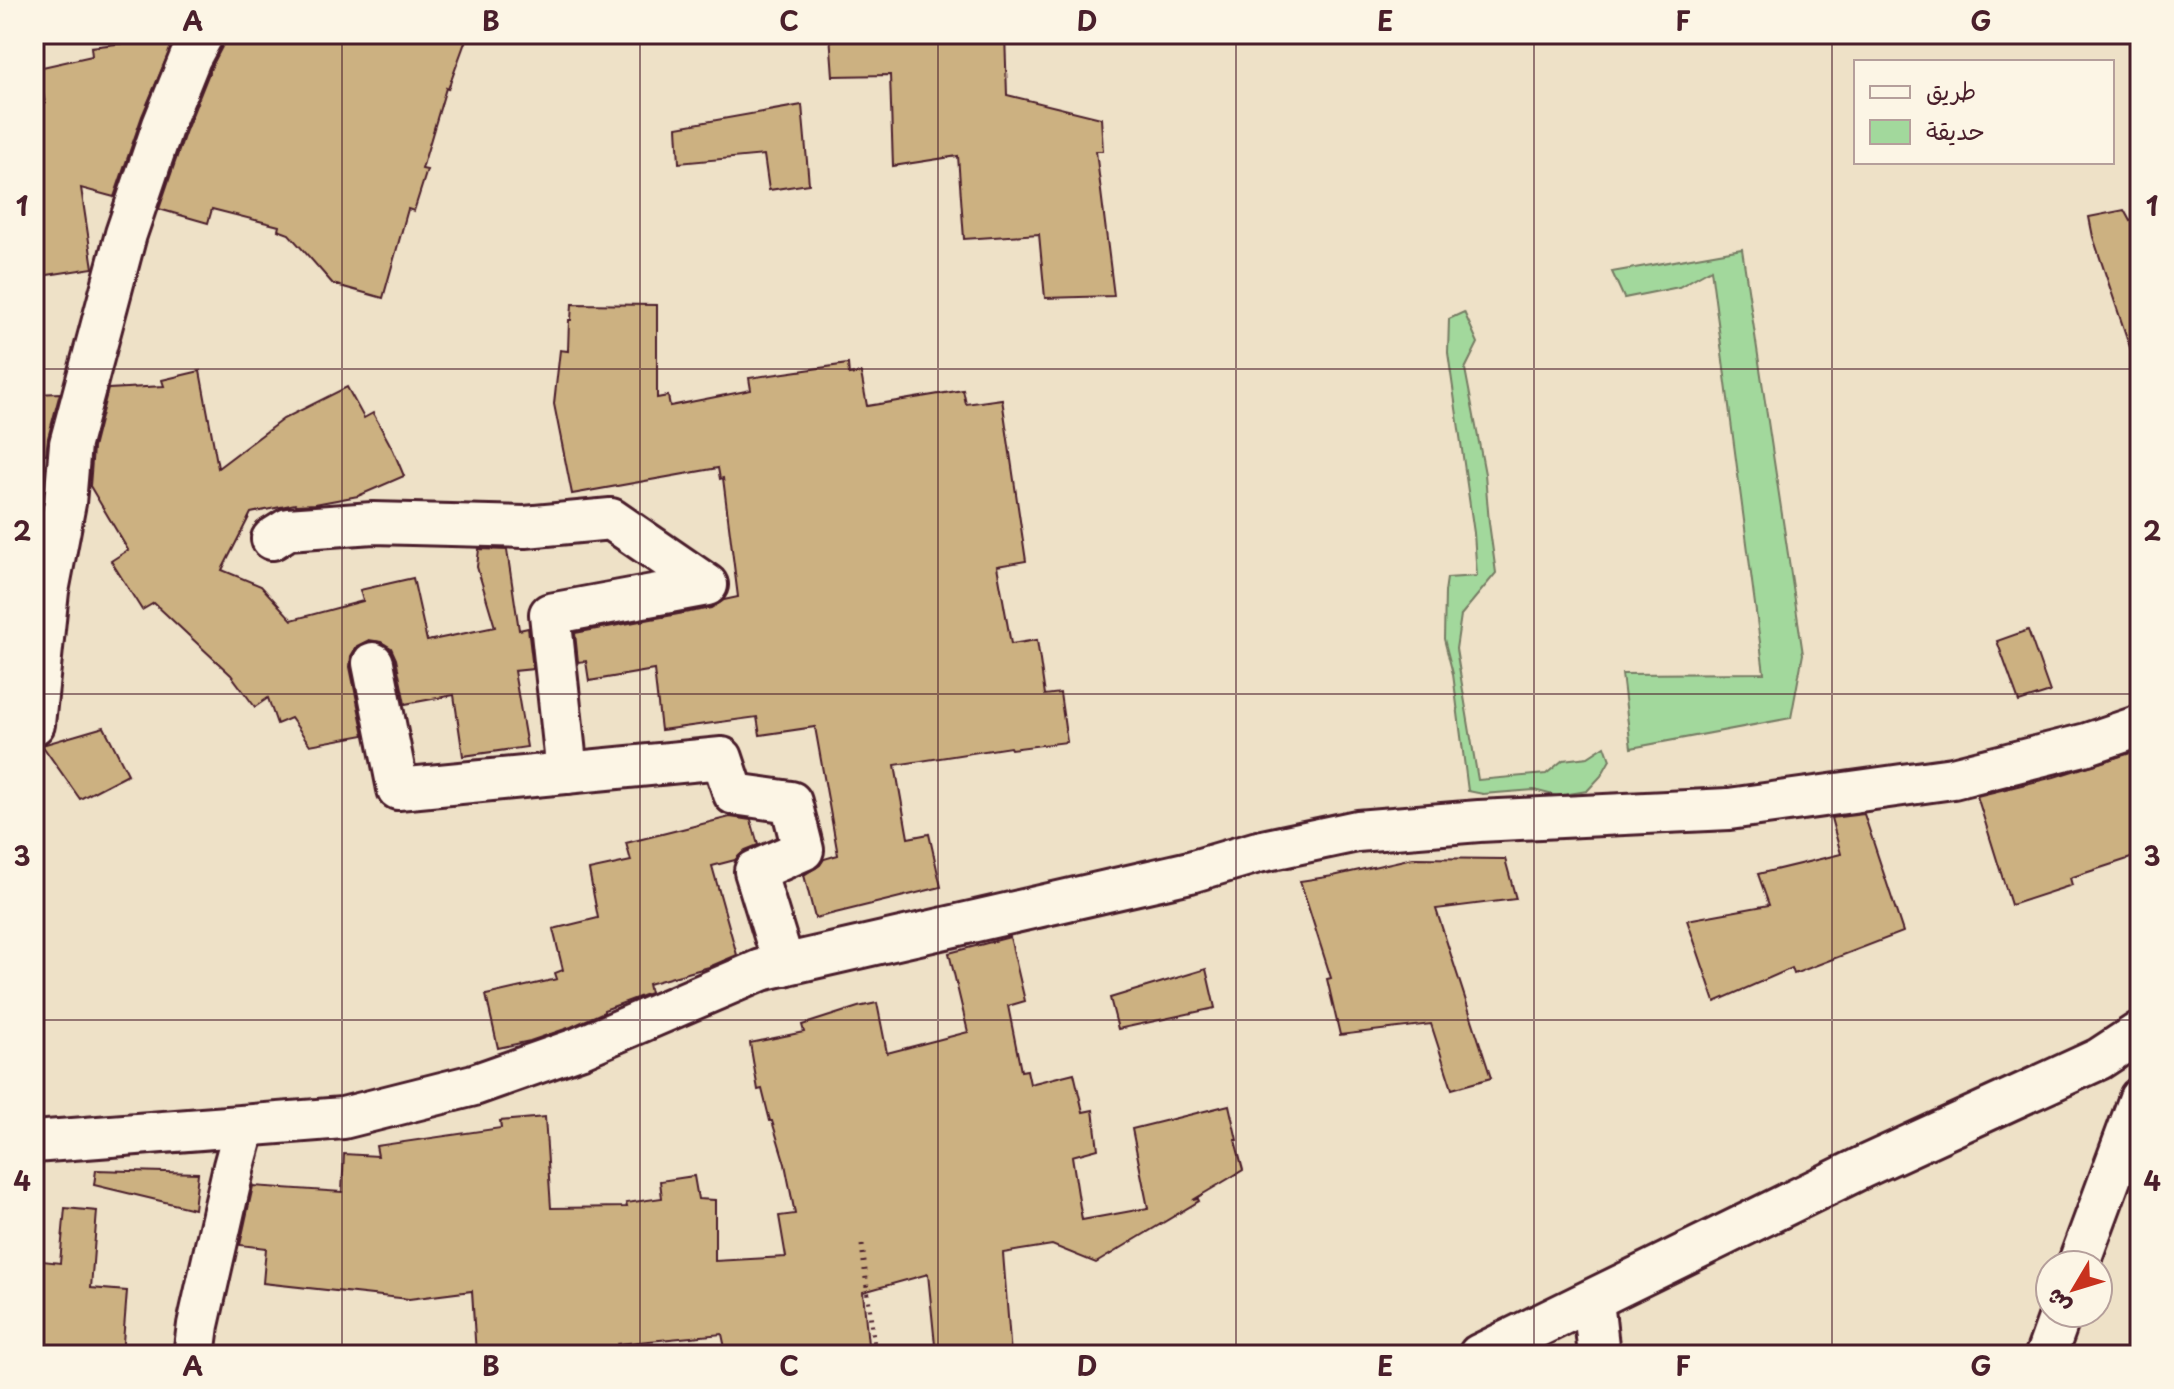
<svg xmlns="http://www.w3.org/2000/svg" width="2174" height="1389" font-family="'Playpen Sans','Playpen Sans Arabic',sans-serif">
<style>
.green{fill:#a2d89c;stroke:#767c64;stroke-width:2}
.building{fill:#ccb181;stroke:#4a1f2b;stroke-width:2}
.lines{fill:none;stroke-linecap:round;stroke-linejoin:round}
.minor-casing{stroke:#4a1f2b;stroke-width:46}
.path{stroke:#4a1f2b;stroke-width:5;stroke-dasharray:2 6;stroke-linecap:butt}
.minor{stroke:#fcf5e5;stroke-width:40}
.grid{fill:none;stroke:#4a1f2b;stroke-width:2;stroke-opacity:0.55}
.neatline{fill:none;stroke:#4a1f2b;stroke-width:3}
.grid-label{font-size:26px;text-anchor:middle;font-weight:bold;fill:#4a1f2b}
</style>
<rect width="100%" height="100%" fill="#eee1c7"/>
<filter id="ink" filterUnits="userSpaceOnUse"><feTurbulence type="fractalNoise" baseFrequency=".0125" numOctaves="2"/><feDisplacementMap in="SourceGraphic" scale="16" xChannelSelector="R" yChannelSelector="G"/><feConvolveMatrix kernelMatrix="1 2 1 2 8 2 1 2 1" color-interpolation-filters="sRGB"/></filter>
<g filter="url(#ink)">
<g class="green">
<path d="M 1742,249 L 1803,654 L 1791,718 L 1631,748 L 1622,674 L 1764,673 L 1711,269 L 1679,287 L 1624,298 L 1612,272 Z"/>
<path d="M 1464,312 L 1478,343 L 1465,369 L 1485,474 L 1489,523 L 1496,573 L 1461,615 L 1456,649 L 1478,780 L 1546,774 L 1563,760 L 1588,757 L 1605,746 L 1610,760 L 1601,776 L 1587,791 L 1557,796 L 1534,790 L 1483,794 L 1468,791 L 1453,674 L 1444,639 L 1445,592 L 1447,578 L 1477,576 L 1474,533 L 1448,353 L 1449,319 Z"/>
</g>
<g class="building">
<path d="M 135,34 L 177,34 L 142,116 L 114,197 L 81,188 L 93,268 L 34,277 L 34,106 L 45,103 L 38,68 L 92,56 L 91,47 L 133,42 Z"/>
<path d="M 226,34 L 468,34 L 448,89 L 446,88 L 422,169 L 427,170 L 414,211 L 408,209 L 383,298 L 333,284 L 289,234 L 278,230 L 279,226 L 212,209 L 208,223 L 159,209 L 185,133 L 211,68 L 223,45 Z"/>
<path d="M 830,34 L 1005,34 L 1007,95 L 1101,118 L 1103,151 L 1096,151 L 1114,296 L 1045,298 L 1039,234 L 964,239 L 958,156 L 893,166 L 890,75 L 833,76 Z"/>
<path d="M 802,105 L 809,184 L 769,190 L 764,155 L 679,163 L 677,127 Z"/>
<path d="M 2124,210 L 2130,221 L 2140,215 L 2140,358 L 2134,359 L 2093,237 L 2089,217 Z"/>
<path d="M 572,304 L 657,305 L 657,398 L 668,396 L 670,406 L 751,390 L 749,378 L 848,364 L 849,375 L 861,373 L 867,406 L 963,390 L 966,404 L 1002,399 L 1026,561 L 997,566 L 1011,644 L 1037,640 L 1045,695 L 1060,693 L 1067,742 L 1011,749 L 1010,747 L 895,765 L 908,838 L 929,834 L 941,887 L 815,918 L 804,875 L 820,865 L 824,859 L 838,855 L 815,727 L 760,735 L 757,717 L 661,730 L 654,670 L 589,681 L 586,661 L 578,662 L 575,633 L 711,608 L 724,600 L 738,597 L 723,478 L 720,479 L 718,468 L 572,494 L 554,404 L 560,350 L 568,351 L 569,320 L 571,320 Z"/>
<path d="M 200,371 L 218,468 L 283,419 L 347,387 L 364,418 L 373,413 L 393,450 L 404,476 L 358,496 L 315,504 L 296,505 L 295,504 L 251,513 L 222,570 L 261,586 L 292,620 L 363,601 L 360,590 L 413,578 L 427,641 L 495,627 L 477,567 L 479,549 L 507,550 L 519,630 L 528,628 L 533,669 L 514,671 L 527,747 L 463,756 L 454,695 L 405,704 L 396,659 L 391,648 L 381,642 L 369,640 L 357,646 L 351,656 L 350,667 L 364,735 L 310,745 L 291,718 L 277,724 L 268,698 L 255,707 L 231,675 L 154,603 L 142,610 L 111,561 L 128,550 L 90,486 L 93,448 L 108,389 L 164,386 L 162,380 Z"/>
<path d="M 60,393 L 48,438 L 46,454 L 34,456 L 34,394 Z"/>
<path d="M 2028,630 L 2050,692 L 2019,702 L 1997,641 Z"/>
<path d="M 104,727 L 128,774 L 80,799 L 42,745 Z"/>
<path d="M 2140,750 L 2140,855 L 2070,878 L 2072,885 L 2011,905 L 1977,796 L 2054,777 Z"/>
<path d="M 1864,814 L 1903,932 L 1794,974 L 1792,968 L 1715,1002 L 1687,920 L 1769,905 L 1758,874 L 1841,854 L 1831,818 Z"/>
<path d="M 730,817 L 751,820 L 758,845 L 745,850 L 735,860 L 712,866 L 737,955 L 709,967 L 648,984 L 650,993 L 604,1010 L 604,1012 L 571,1027 L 530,1041 L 498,1048 L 486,995 L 557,979 L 555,973 L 563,970 L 553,929 L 598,918 L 589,870 L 631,861 L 626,843 Z"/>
<path d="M 1413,858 L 1505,859 L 1516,899 L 1436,909 L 1491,1078 L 1452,1089 L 1431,1024 L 1340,1035 L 1327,979 L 1331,978 L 1300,881 L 1333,876 Z"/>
<path d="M 1010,937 L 1025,1001 L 1008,1006 L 1021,1071 L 1027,1070 L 1030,1084 L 1074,1073 L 1083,1112 L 1093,1110 L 1098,1149 L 1072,1156 L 1082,1220 L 1148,1208 L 1132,1129 L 1229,1105 L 1237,1140 L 1235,1140 L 1243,1170 L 1193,1200 L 1198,1199 L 1199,1201 L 1096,1263 L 1052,1245 L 1003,1253 L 1011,1355 L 936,1355 L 928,1274 L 863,1292 L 869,1355 L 773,1355 L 772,1350 L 725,1348 L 722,1334 L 618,1344 L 617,1355 L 549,1353 L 549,1355 L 476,1355 L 472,1291 L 409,1299 L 263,1283 L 266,1248 L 240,1245 L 253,1186 L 342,1192 L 344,1154 L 378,1156 L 376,1146 L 501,1128 L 500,1121 L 545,1117 L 551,1208 L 627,1207 L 626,1203 L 662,1198 L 660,1181 L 694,1176 L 698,1199 L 715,1200 L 715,1261 L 786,1257 L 779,1216 L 795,1214 L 785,1164 L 772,1121 L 770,1121 L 762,1089 L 758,1090 L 750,1043 L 804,1032 L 802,1025 L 858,1007 L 877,1003 L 887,1053 L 968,1032 L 949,953 Z"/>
<path d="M 1206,969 L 1215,1008 L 1118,1029 L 1110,998 Z"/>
<path d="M 96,1170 L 198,1173 L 194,1209 L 94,1185 Z"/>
<path d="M 65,1208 L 97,1211 L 91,1288 L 127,1291 L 122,1355 L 43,1355 L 44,1332 L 34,1331 L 34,1260 L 60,1263 Z"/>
</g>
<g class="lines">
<defs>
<g id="minor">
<path d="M 272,539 L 288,529 L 373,523 L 525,527 L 611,519 L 707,585 L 550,614 L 567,773"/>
<path d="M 373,663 L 398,789 L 722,758 L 734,794 L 791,802 L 803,850 L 755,871 L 784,965"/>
<path d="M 34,724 L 48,591 L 65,503 L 70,444 L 126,234 L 163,125 L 190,58 L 203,34"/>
<path d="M 34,1142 L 343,1118 L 474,1085 L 579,1048 L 761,970 L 1190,872 L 1258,852 L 1357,831 L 1479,821 L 1729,809 L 1953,778 L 2087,744 L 2140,726"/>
<path d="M 2078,1265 L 2140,1098"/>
<path d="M 1593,1301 L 1599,1355"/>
<path d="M 194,1355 L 198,1325 L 234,1166 L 245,1126"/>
<path d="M 1479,1355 L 1863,1167 L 2099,1059 L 2140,1032"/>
<path d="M 2046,1355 L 2061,1313"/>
</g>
</defs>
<use href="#minor" class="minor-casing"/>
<path class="path" d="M 862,1245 L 875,1355"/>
<use href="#minor" class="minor"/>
</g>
</g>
<path class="grid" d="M 342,34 L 342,1355M 640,34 L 640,1355M 938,34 L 938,1355M 1236,34 L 1236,1355M 1534,34 L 1534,1355M 1832,34 L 1832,1355M 34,369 L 2140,369M 34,694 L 2140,694M 34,1020 L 2140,1020"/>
<rect width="2174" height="1389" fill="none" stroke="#fcf5e5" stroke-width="88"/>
<rect x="1854" y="60" width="260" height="104" fill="#fcf5e5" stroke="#b59f9b" stroke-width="2"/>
<rect x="1870" y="86" width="40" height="12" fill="#fcf5e5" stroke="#b59f9b" stroke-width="2"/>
<text x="1926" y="100" font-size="24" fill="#4a1f2b">طريق</text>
<rect x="1870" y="120" width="40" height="24" fill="#a2d89c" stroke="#b59f9b" stroke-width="2"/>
<text x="1926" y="140" font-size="24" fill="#4a1f2b">حديقة</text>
<g transform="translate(2074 1289) rotate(232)"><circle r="38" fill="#fcf5e5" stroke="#b59f9b" stroke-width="2"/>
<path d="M0-6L14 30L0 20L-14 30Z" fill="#c8321e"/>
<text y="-12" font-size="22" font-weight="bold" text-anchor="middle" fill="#4a1f2b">ش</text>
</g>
<rect x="44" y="44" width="2086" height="1301" class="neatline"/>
<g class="grid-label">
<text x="193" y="31">A</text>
<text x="491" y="31">B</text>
<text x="789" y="31">C</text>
<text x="1087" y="31">D</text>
<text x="1385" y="31">E</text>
<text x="1683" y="31">F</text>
<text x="1981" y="31">G</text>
<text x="22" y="216">1</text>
<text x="2152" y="216">1</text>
<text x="22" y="541">2</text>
<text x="2152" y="541">2</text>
<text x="22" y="866">3</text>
<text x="2152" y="866">3</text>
<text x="22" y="1191">4</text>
<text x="2152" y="1191">4</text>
<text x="193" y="1376">A</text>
<text x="491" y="1376">B</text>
<text x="789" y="1376">C</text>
<text x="1087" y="1376">D</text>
<text x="1385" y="1376">E</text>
<text x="1683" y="1376">F</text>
<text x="1981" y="1376">G</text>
</g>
</svg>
